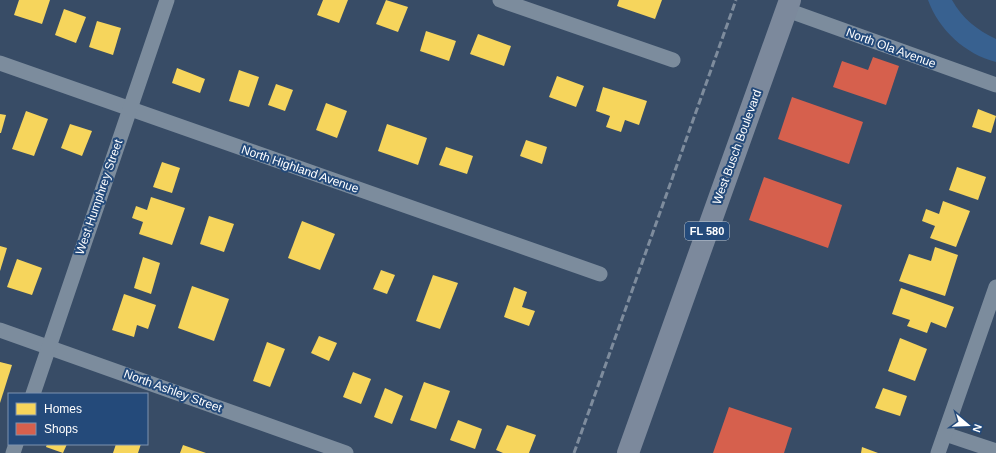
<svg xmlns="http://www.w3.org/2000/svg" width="996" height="453" font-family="Helvetica,sans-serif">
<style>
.pitch{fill:#386190}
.homes{fill:#f6d55c}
.shops{fill:#d6604d}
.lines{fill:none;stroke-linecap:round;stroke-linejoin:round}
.street{stroke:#7c8c9d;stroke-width:15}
.primary{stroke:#7c899c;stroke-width:22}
.rail{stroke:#7e8c9d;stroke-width:3;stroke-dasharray:7 3;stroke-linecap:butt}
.labels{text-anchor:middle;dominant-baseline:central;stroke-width:4;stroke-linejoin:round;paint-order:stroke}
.shield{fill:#244a7a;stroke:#bdc9d7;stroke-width:1}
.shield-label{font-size:11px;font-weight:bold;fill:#fff}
.street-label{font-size:12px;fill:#fff;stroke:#244a7a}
</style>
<rect width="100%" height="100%" fill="#384c66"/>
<path class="pitch" d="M 928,0 L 952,0 C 962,18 977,30 996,39 L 996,62 C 965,54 939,30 928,0 Z"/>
<g class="homes">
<path d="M 19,0 L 50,0 L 42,24 L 14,15 Z"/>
<path d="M 323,0 L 348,0 L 339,23 L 317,15 Z"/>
<path d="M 386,0 L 408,7 L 398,32 L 376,24 Z"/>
<path d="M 619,0 L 662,0 L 655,19 L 617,6 Z"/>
<path d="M 64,9 L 86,17 L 76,43 L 55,35 Z"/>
<path d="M 97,21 L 121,28 L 113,55 L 89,47 Z"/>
<path d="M 426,31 L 456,41 L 449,61 L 420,51 Z"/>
<path d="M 478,34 L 511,46 L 504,66 L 470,54 Z"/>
<path d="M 177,68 L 205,79 L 200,93 L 172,83 Z"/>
<path d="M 239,70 L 259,77 L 249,107 L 229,101 Z"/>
<path d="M 557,76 L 584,86 L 576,107 L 549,97 Z"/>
<path d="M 276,84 L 293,90 L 285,111 L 268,105 Z"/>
<path d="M 603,87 L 647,101 L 639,125 L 625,120 L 621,132 L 606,127 L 610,116 L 596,111 Z"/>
<path d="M 326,103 L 347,111 L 337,138 L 316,130 Z"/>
<path d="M 978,109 L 996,116 L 991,133 L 972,127 Z"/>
<path d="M 26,111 L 48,119 L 34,156 L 12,149 Z"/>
<path d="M 0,114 L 6,115 L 1,133 L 0,133 Z"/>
<path d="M 70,124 L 92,131 L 82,156 L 61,148 Z"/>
<path d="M 387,124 L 427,138 L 418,165 L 378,151 Z"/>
<path d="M 526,140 L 547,147 L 542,164 L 520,156 Z"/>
<path d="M 446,147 L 473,156 L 467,174 L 439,165 Z"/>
<path d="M 162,162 L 180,168 L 172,193 L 153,187 Z"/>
<path d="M 957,167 L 986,177 L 978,200 L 949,190 Z"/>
<path d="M 151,197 L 185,208 L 172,245 L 139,234 L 143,222 L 132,218 L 136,206 L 147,210 Z"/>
<path d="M 943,201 L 970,211 L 956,247 L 930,238 L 935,226 L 922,221 L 926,209 L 939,214 Z"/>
<path d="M 209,216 L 234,224 L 224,252 L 200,244 Z"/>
<path d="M 302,221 L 335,234 L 320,270 L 288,258 Z"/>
<path d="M 0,246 L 7,248 L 0,271 Z"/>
<path d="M 935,247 L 958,255 L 945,296 L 899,281 L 909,254 L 931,261 Z"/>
<path d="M 143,257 L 160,263 L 151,294 L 134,288 Z"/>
<path d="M 17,259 L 42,268 L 32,295 L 7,287 Z"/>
<path d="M 381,270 L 395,275 L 387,294 L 373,289 Z"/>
<path d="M 433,275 L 458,283 L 440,329 L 416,321 Z"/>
<path d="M 192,286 L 229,299 L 214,341 L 178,328 Z"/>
<path d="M 514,287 L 527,292 L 522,307 L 535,311 L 529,326 L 504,317 Z"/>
<path d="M 901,288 L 954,307 L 946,328 L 931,322 L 927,333 L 907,326 L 910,320 L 892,314 Z"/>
<path d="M 124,294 L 156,305 L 148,329 L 137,325 L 134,337 L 112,330 Z"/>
<path d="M 319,336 L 337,343 L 329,361 L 311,353 Z"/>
<path d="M 900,338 L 927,349 L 915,381 L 888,371 Z"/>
<path d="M 267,342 L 285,349 L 270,387 L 253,381 Z"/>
<path d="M 0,362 L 12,365 L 0,403 Z"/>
<path d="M 353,372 L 371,379 L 361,404 L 343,397 Z"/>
<path d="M 424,382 L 450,391 L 436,429 L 410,420 Z"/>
<path d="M 385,388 L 403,396 L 392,424 L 374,417 Z"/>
<path d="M 883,388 L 907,396 L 900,416 L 875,408 Z"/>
<path d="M 458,420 L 482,429 L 475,449 L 450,440 Z"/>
<path d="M 507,425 L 536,435 L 529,453 L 503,453 L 496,450 Z"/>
<path d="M 47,444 L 67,444 L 63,453 L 46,447 Z"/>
<path d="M 116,444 L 141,444 L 138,453 L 113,453 Z"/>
<path d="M 183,445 L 206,453 L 180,453 Z"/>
<path d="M 862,447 L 878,453 L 861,453 Z"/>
</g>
<g class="shops">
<path d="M 873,57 L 899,66 L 886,105 L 833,87 L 842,61 L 868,70 Z"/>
<path d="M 792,97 L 863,122 L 849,164 L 778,139 Z"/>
<path d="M 764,177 L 842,205 L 828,248 L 749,220 Z"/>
<path d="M 729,407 L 792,428 L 784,453 L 713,453 Z"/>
</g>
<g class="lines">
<g class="street">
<path d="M 500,0 L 673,60"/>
<path d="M 787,10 L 996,85"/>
<path d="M 0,63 L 600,274"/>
<path d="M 0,330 L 346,453"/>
<path d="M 33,394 L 167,0"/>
<path d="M 945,434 L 996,451"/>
<path d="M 13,453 L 16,444"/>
<path d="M 938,453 L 996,287"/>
</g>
<path class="primary" d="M 628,453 L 790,0"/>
<path class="rail" d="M 574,453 L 736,0"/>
</g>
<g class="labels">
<rect class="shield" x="685" y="222" width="44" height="18" rx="3"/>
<g class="shield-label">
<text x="707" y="231">FL 580</text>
</g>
<g class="street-label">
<text transform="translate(891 48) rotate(20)">North Ola Avenue</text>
<text transform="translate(737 147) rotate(-70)">West Busch Boulevard</text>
<text transform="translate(300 169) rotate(19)">North Highland Avenue</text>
<text transform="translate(99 197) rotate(-71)">West Humphrey Street</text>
<text transform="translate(173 391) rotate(20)">North Ashley Street</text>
</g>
</g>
<rect x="8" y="393" width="140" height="52" fill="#244a7a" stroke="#7c92af"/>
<rect x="16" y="403" width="20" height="12" fill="#f6d55c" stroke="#7c92af"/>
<text x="44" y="413" font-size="12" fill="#ffffff">Homes</text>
<rect x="16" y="423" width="20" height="12" fill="#d6604d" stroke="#7c92af"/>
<text x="44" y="433" font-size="12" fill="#ffffff">Shops</text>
<g transform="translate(968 425) rotate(109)" stroke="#244a7a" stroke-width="3" paint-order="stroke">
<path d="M0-3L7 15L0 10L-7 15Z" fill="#ffffff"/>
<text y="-6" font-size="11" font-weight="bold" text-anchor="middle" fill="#ffffff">N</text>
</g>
</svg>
